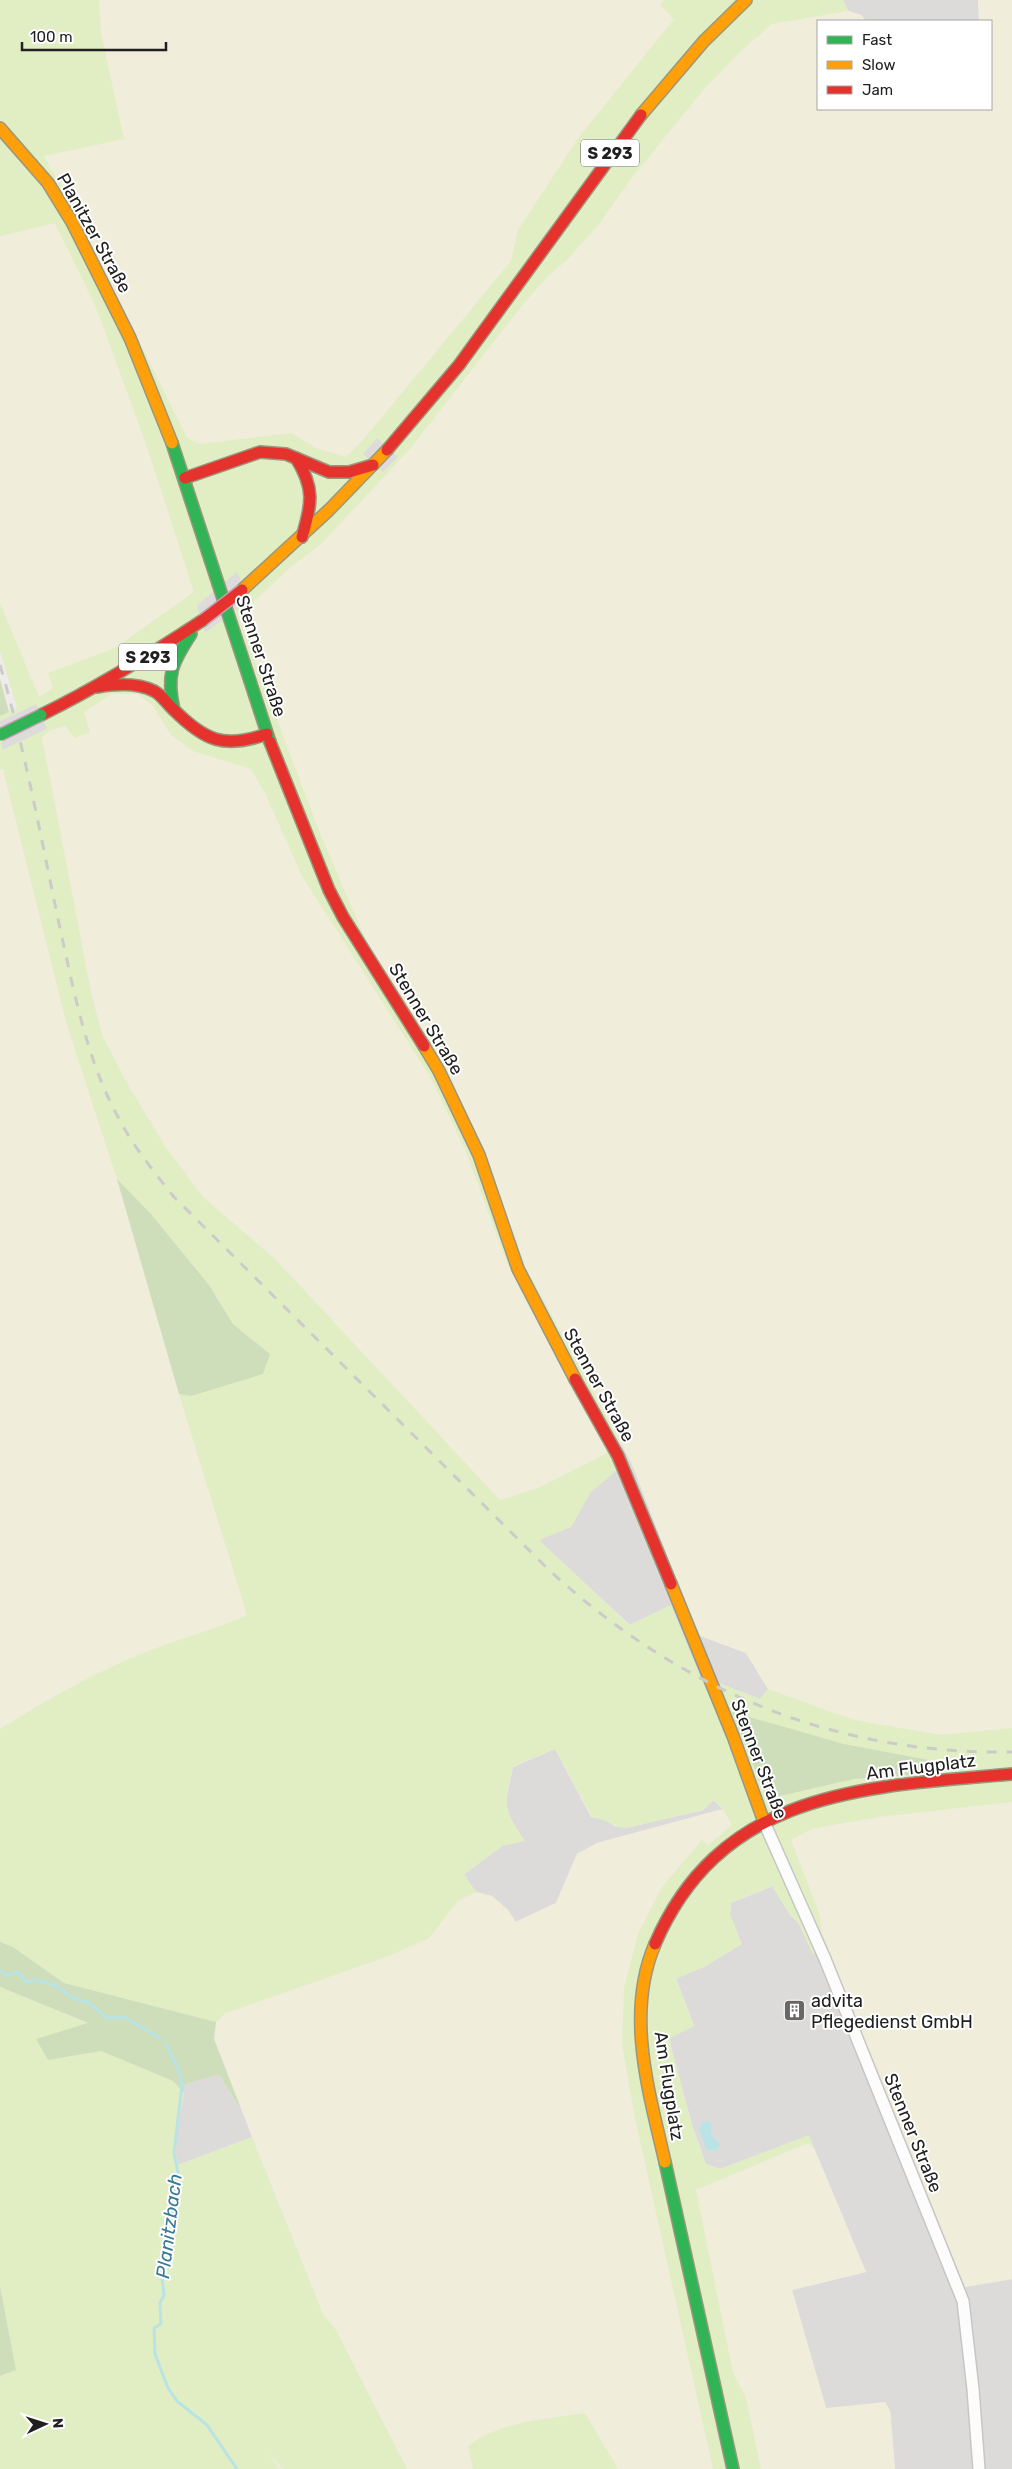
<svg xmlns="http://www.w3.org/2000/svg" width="1012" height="2469" font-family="Rubik,sans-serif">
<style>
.residential{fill:#dddbda}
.farmland{fill:#f0edda}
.grass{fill:#e1eec4;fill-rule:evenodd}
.forest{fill:#cedebb}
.water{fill:#b9e3e4}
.pier{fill:#dddcdb}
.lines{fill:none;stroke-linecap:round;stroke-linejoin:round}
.stream{stroke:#b9e3e4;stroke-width:3}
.street-casing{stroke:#c7c6c4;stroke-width:14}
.fast-casing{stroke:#9a977f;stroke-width:14}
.slow-casing{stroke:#9a977f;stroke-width:14}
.jam-casing{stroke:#9a977f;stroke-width:14}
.street{stroke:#fcfcfc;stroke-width:11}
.fast{stroke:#30b455;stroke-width:11}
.slow{stroke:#ff9f0a;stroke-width:11}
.jam{stroke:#e5322d;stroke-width:11}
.rail{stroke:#cbcbca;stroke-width:3;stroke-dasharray:10 10;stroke-linecap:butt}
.fast-bridge-casing{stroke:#c69caf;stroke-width:14;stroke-linecap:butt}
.jam-bridge-casing{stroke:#c69caf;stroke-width:14;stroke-linecap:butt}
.fast-bridge{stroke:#30b455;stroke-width:11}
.jam-bridge{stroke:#e5322d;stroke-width:11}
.labels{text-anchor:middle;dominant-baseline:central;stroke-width:4;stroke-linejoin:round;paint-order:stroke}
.shield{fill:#fff;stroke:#636363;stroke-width:1}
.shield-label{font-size:16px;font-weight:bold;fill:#202020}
.street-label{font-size:18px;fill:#202020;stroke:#fff}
.poi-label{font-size:18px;fill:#202020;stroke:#fff;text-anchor:start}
.water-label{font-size:19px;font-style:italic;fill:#387898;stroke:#fff}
</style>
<rect width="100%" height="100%" fill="#eeebe8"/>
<g class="residential">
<path d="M 843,0 L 978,0 L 979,21 L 866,21 L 861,15 L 848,11 Z"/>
<path d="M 621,1443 L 632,1464 L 698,1635 L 746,1653 L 768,1689 L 760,1699 L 700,1676 L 630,1625 L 538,1540 L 609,1452 Z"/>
<path d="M 555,1749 L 591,1817 L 607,1820 L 614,1826 L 626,1828 L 703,1810 L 713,1800 L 723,1809 L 597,1843 L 577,1854 L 556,1903 L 515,1922 L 508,1910 L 492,1896 L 476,1892 L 463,1875 L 502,1846 L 509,1818 L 506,1800 L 513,1767 Z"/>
<path d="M 773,1886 L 790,1915 L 798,1922 L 813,1953 L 828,1947 L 965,2287 L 1012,2279 L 1012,2469 L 895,2469 L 890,2410 L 826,2408 L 792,2290 L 866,2272 L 809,2136 L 720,2169 L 706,2164 L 692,2125 L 671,2047 L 669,2038 L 694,2026 L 676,1978 L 706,1966 L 730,1914 L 731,1903 Z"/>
<path d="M 219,2075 L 242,2111 L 252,2137 L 178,2165 L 175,2152 L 176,2138 L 185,2084 Z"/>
</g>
<g class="farmland">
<path d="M 99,0 L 665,0 L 660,5 L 675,18 L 579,137 L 518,230 L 511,261 L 363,440 L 346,457 L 316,448 L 291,433 L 200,444 L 187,438 L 77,215 L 44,156 L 61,153 L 101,33 Z"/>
<path d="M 978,0 L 1012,0 L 1012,1728 L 941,1735 L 854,1720 L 768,1689 L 746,1653 L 698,1635 L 632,1464 L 526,1268 L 371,952 L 319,831 L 238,616 L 291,567 L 321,544 L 409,450 L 521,307 L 548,276 L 567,260 L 600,223 L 630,180 L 705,88 L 742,50 L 772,24 L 848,11 L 861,15 L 866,21 L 818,21 L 818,109 L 991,109 L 991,21 L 979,21 Z"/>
<path d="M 55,222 L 96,307 L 146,444 L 194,592 L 115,648 L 49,673 L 53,688 L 38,697 L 0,603 L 0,236 Z"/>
<path d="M 112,694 L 137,694 L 153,706 L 171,735 L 193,751 L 251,769 L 265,793 L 302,876 L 429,1075 L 465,1149 L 507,1263 L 609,1452 L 538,1488 L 500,1501 L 275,1258 L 203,1197 L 165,1146 L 128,1085 L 103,1037 L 75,919 L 53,791 L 41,737 L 51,730 L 65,726 L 90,732 L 84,712 Z"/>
<path d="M 3,769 L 66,1022 L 117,1179 L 179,1394 L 247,1615 L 224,1626 L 145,1652 L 52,1697 L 0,1729 L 0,770 Z"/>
<path d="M 1012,1802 L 1012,2279 L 965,2287 L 846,1995 L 822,1933 L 819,1913 L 791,1840 L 811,1829 L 879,1817 Z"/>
<path d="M 723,1809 L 732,1825 L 707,1846 L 701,1840 L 662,1887 L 624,1988 L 622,2045 L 635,2118 L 713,2469 L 618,2469 L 585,2413 L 523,2423 L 468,2447 L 473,2469 L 407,2469 L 336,2330 L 323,2314 L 214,2039 L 216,2022 L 226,2013 L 389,1956 L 429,1938 L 458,1901 L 476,1892 L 492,1896 L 508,1910 L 516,1922 L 556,1903 L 577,1854 L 597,1843 Z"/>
<path d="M 809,2143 L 814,2148 L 866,2272 L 792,2290 L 826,2408 L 885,2402 L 890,2410 L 895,2469 L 761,2469 L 746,2398 L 733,2373 L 696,2190 Z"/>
</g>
<g class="grass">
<path d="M 0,0 L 99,0 L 101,33 L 124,139 L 44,156 L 77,215 L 187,438 L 200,444 L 291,433 L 316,448 L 346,457 L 363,440 L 511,261 L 518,230 L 579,137 L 674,19 L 660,5 L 665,0 L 843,0 L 848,11 L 772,24 L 742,50 L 705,88 L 630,180 L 600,223 L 567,260 L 548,276 L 521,307 L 409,450 L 321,544 L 291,567 L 238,616 L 319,831 L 371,952 L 433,1045 L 483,1154 L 526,1268 L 621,1443 L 609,1452 L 616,1471 L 591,1492 L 571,1527 L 539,1540 L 629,1625 L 671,1605 L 700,1676 L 760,1699 L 768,1689 L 854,1720 L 941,1735 L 1012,1728 L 1012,1802 L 879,1817 L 811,1829 L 791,1840 L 819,1913 L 822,1933 L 828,1947 L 813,1954 L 798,1922 L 790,1915 L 772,1886 L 731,1903 L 730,1914 L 742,1944 L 706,1966 L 676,1979 L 694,2026 L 670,2038 L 671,2047 L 692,2125 L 706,2164 L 720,2169 L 809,2135 L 814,2148 L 808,2143 L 696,2190 L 733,2373 L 746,2398 L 761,2469 L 713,2469 L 635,2118 L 622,2045 L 624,1988 L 638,1934 L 662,1887 L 702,1840 L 708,1845 L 732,1825 L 723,1809 L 714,1800 L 703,1810 L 626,1828 C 613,1826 605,1819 592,1817 L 555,1749 L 513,1766 C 504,1806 502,1807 525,1841 L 502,1846 L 464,1874 L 476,1892 L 458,1901 L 429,1938 L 389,1956 L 226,2013 L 216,2022 L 64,1983 L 13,1947 L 0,1942 L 0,1729 C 46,1700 95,1672 146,1652 C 179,1639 214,1630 247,1615 L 179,1394 L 191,1396 L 270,1354 L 233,1324 L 209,1285 L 151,1214 L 117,1179 L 66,1022 L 3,769 L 0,770 L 0,716 L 17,708 L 0,651 L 0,603 L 39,697 L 53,688 L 48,673 L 115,648 L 194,592 L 146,444 L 96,307 L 55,223 L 0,236 ZM 112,694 L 137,694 L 153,706 L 171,735 L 193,751 L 251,769 L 265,793 L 302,876 L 429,1075 L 465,1149 L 507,1263 L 609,1452 L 538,1488 L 500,1500 L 274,1258 L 203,1197 L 165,1146 L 128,1085 L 103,1037 L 92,997 L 42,737 L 51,730 L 65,726 L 75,738 L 90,732 L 84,712 ZM 733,1713 L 844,1744 L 929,1760 L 926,1774 L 854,1779 Z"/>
<path d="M 0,1987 L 89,2024 L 37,2039 L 48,2060 L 101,2051 L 173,2081 L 184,2093 C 180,2117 172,2141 178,2165 L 252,2137 L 323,2314 L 336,2330 L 407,2469 L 283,2469 L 268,2453 L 280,2469 L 0,2469 L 0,2376 L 16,2370 L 0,2286 Z"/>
<path d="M 585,2413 L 618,2469 L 473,2469 L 468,2447 C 492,2423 552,2418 585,2413 Z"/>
</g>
<g class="forest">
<path d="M 0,679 L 9,712 L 0,716 Z"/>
<path d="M 117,1179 L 151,1214 L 209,1285 L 233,1324 L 270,1354 L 263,1374 L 191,1396 L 179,1394 Z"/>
<path d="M 732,1712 L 844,1744 L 929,1760 L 926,1774 L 854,1779 L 767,1799 Z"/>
<path d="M 0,1942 L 13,1947 L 64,1983 L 216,2022 L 214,2039 L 242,2111 L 219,2075 L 185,2084 L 184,2093 L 173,2081 L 101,2051 L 48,2060 L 36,2039 L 88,2023 L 0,1987 Z"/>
<path d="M 0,2286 L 16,2370 L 0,2376 Z"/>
</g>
<path class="water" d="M 703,2121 L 711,2123 L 711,2135 L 720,2144 L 716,2151 L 707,2150 L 699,2129 Z"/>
<g class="pier">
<path d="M 377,438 L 398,457 L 383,472 L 363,454 Z"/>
<path d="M 237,572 L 249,600 L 205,633 L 197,605 Z"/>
<path d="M 36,704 L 47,729 L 2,750 L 0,721 Z"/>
</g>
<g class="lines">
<g class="stream">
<path d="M 0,1970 L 6,1976 L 18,1972 L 26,1982 L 36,1980 L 55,1985 L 73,1998 L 89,2003 L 107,2018 L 124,2017 L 160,2038"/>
<path d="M 166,2044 L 179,2071 L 182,2085 L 174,2153 L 178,2173 L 171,2203 L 172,2214 L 165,2228 L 168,2244 L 160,2262 L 164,2295 L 160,2303 L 161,2324 L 154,2328 L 155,2354 L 168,2388 L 177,2401 L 207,2425 L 237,2469"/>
</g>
<defs>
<path id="street" d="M 764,1822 L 825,1959 L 963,2301 L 973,2389 L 979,2469"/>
<g id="fast">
<path d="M 172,443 L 270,742"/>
<path d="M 174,710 C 166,675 172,663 191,634"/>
<path d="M 665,2162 L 733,2469"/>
</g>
<g id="slow">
<path d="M 641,115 L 704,41 L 746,0"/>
<path d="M 0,128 L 48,183 L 72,222 L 130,338 L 172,443"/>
<path d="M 242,590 L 329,510 L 387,450"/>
<path d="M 424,1046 L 439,1071 L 479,1155 L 518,1269 L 575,1379"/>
<path d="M 671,1584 L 733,1736 L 764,1822"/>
<path d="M 655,1944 C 625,2014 649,2092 665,2162"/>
</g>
<g id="jam">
<path d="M 387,450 L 459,365 L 641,115"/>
<path d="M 296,458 C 315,488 312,504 302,537"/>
<path d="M 185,478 L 260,452 L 286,454 L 329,472 L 349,472 L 373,465"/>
<path d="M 97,687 C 115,684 137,682 154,691 C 162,695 167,704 174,710 C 205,741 224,749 267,734"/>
<path d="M 41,715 C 98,687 150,655 203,620"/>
<path d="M 270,742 L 329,890 L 343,917 L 424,1046"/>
<path d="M 575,1379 L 618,1456 L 671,1584"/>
<path d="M 655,1944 C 722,1789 866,1787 1012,1774"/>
</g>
</defs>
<use href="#street" class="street-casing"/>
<use href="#fast" class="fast-casing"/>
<use href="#slow" class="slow-casing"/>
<use href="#jam" class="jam-casing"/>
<use href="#street" class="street"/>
<use href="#fast" class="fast"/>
<use href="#slow" class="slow"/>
<use href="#jam" class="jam"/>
<path class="rail" d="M 0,665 C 26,753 42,844 61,933 C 75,996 87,1060 118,1117 C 133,1146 154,1172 174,1197 L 548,1569 C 678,1689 833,1755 1012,1752"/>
<defs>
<path id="fast-bridge" d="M 0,735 L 41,715"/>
<path id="jam-bridge" d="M 203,620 L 242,590"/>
</defs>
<use href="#fast-bridge" class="fast-bridge-casing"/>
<use href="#jam-bridge" class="jam-bridge-casing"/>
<use href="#fast-bridge" class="fast-bridge"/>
<use href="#jam-bridge" class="jam-bridge"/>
</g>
<defs>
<symbol id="building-square" viewBox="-11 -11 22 22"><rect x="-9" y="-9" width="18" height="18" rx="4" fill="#686766" stroke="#fff"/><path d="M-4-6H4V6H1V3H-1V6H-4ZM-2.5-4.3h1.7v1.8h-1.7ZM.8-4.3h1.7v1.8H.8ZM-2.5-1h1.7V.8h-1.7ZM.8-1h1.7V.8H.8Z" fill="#fff"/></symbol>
</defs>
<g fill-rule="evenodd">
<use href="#building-square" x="782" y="1998" width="25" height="25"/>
</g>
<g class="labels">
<g class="shield">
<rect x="581" y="139.5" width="58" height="27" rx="4"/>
<rect x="119" y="643.5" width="58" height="27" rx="4"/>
</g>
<g class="shield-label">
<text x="610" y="153">S 293</text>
<text x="148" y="657">S 293</text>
</g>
<g class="street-label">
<text transform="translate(94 233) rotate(61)">Planitzer Straße</text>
<text transform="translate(261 656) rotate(72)">Stenner Straße</text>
<text transform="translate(426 1019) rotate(59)">Stenner Straße</text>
<text transform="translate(599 1385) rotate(61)">Stenner Straße</text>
<text transform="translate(759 1759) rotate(69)">Stenner Straße</text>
<text transform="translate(921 1767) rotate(-7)">Am Flugplatz</text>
<text transform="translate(669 2086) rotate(81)">Am Flugplatz</text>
<text transform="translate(913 2133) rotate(68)">Stenner Straße</text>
</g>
<g class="poi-label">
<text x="811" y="2001">advita<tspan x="811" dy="21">Pflegedienst GmbH</tspan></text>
</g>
<g class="water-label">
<text transform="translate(169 2226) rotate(-83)">Planitzbach</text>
</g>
</g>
<rect x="817" y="20" width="175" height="90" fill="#ffffff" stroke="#a6a6a6"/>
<rect x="827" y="36" width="25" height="8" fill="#30b455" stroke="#a6a6a6"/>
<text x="862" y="45" font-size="15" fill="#202020">Fast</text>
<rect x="827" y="61" width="25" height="8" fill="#ff9f0a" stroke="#a6a6a6"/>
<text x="862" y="70" font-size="15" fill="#202020">Slow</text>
<rect x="827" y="86" width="25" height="8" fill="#e5322d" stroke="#a6a6a6"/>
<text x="862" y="95" font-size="15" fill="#202020">Jam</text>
<g transform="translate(45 2424) rotate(86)" stroke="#ffffff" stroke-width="4" paint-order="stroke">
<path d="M0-4L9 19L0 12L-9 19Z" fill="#202020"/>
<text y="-8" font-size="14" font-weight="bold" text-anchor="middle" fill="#202020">N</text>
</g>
<path d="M22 42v8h144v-8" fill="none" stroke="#202020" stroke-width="2.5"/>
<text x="30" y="42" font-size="15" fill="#202020" stroke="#ffffff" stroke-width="4" paint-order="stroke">100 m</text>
</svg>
